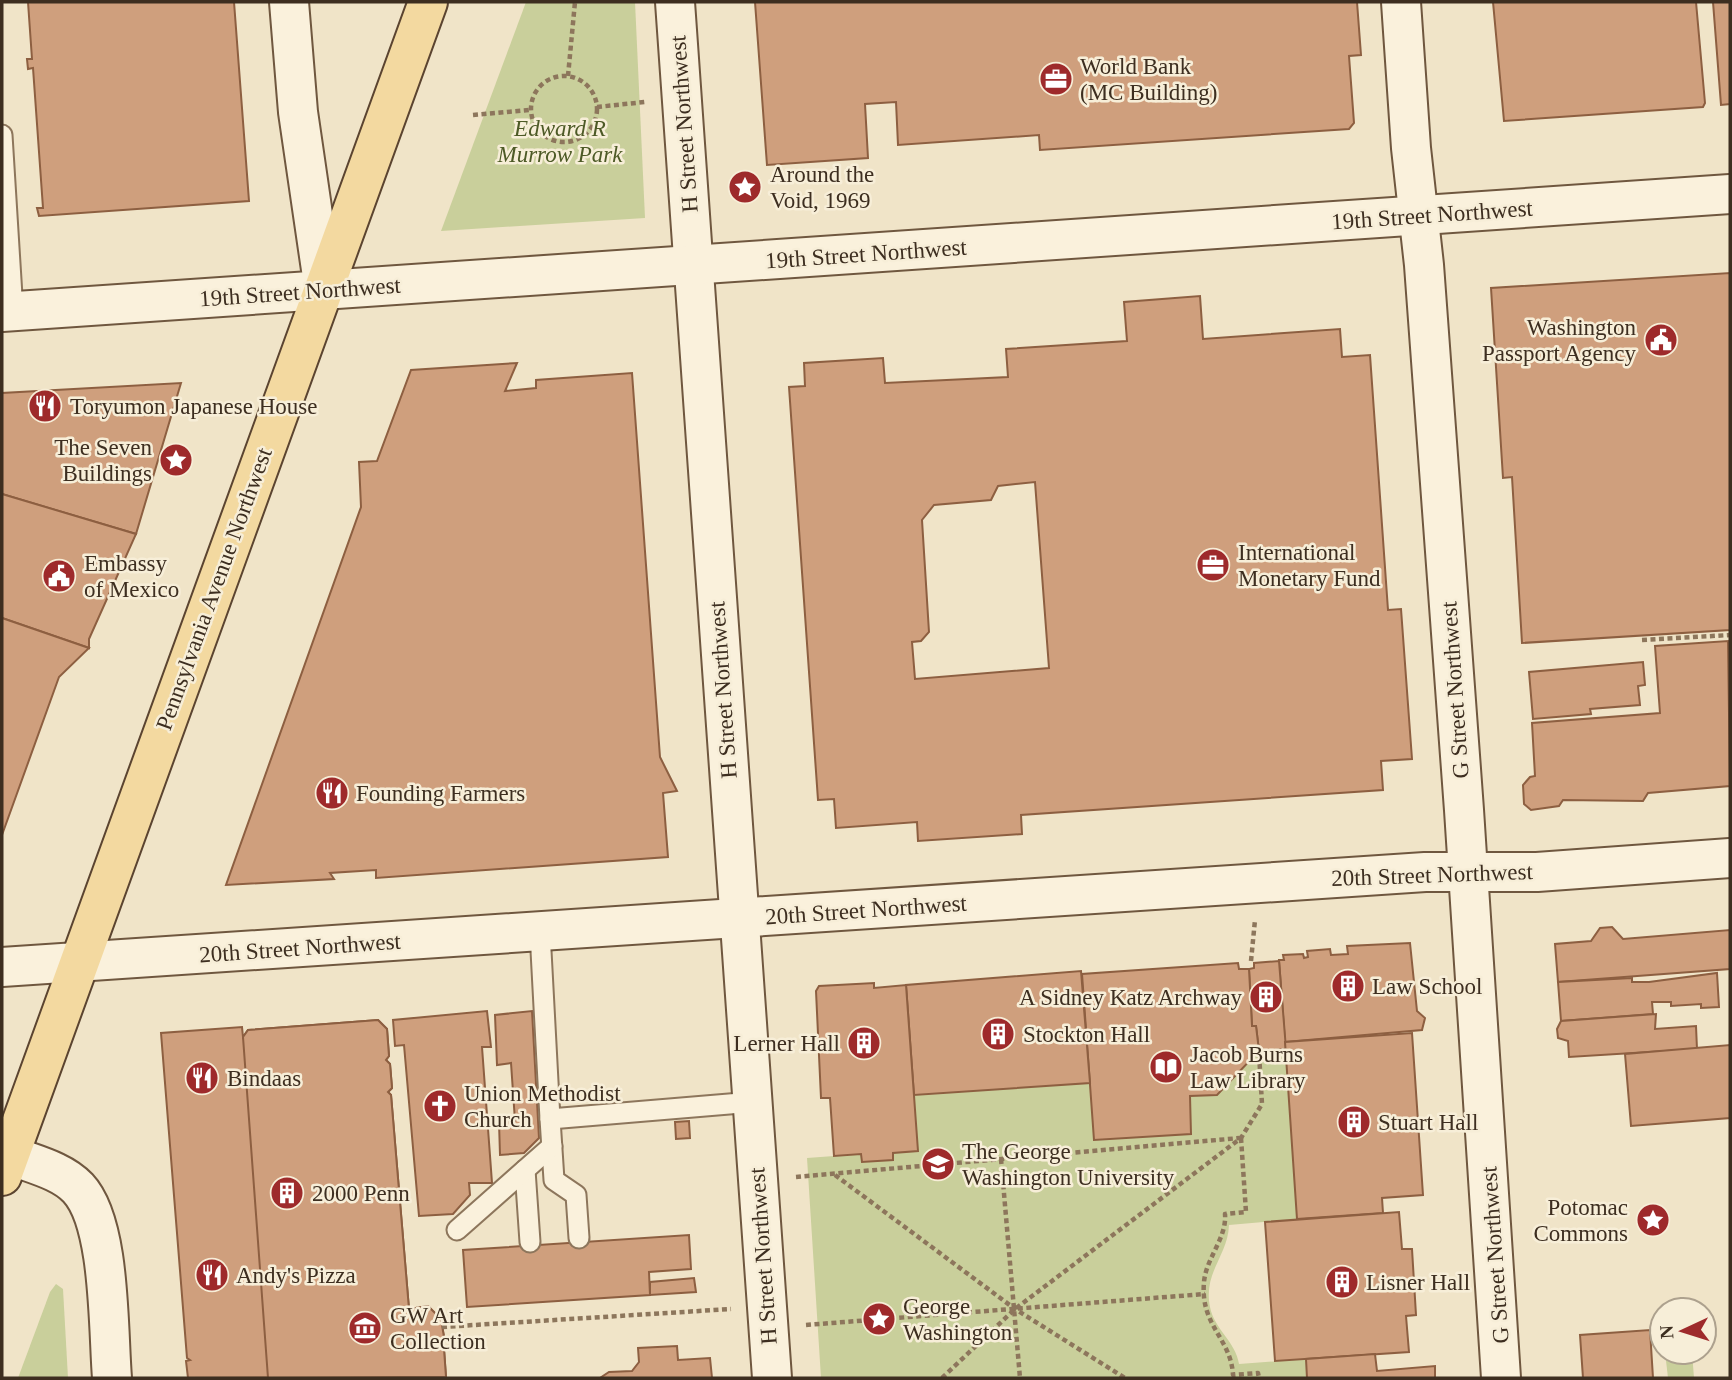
<svg xmlns="http://www.w3.org/2000/svg" width="1732" height="1380" font-family="'Times New Roman',serif">
<style>
.green{fill:#c9cf9b}
.building{fill:#cf9f7d;stroke:#8d5f41;stroke-width:2;fill-rule:evenodd}
.lines{fill:none;stroke-linecap:round;stroke-linejoin:round}
.lane-casing{stroke:#8d765c;stroke-width:23}
.secondary-casing{stroke:#6f573f;stroke-width:42}
.primary-casing{stroke:#5b4430;stroke-width:42}
.path{stroke:#8d765c;stroke-width:4.5;stroke-dasharray:5 3.5;stroke-linecap:butt}
.lane{stroke:#faf1dc;stroke-width:19}
.secondary{stroke:#faf1dc;stroke-width:38}
.primary{stroke:#f3d9a0;stroke-width:38}
.labels{text-anchor:middle;dominant-baseline:central;stroke-width:5;stroke-linejoin:round;paint-order:stroke}
.poi-label{font-size:23px;fill:#3d2e20;stroke:#f7eed8;text-anchor:start}
.street-label{font-size:23px;fill:#3d2e20;stroke:#f7eed8}
.park-label{font-size:23px;font-style:italic;fill:#4d5a26;stroke:#f7eed8}
</style>
<rect width="100%" height="100%" fill="#f0e4c8"/>
<g class="green">
<path d="M 526,2 L 635,2 L 645,218 L 441,231 Z"/>
<path d="M 1286,1049 L 1298,1219 L 1229,1225 C 1228,1256 1203,1272 1210,1307 C 1214,1329 1236,1342 1239,1364 L 1306,1359 L 1307,1378 L 821,1378 L 807,1158 L 861,1154 L 862,1162 L 893,1153 L 918,1151 L 914,1095 L 1090,1083 L 1094,1140 L 1190,1096 L 1217,1095 L 1259,1051 Z"/>
<path d="M 56,1284 L 63,1289 L 68,1378 L 18,1378 L 50,1292 Z"/>
<path d="M 1665,1352 L 1692,1352 L 1694,1378 L 1668,1378 Z"/>
</g>
<g class="building">
<path d="M 28,2 L 234,2 L 249,201 L 39,216 L 37,208 L 43,208 L 33,68 L 28,69 L 27,59 L 32,59 Z"/>
<path d="M 755,2 L 1357,2 L 1361,55 L 1349,56 L 1354,123 L 1349,129 L 1040,150 L 1039,135 L 898,145 L 896,102 L 865,104 L 868,158 L 767,165 Z"/>
<path d="M 1493,2 L 1696,2 L 1705,103 L 1703,107 L 1504,121 Z"/>
<path d="M 1713,2 L 1730,2 L 1730,104 L 1721,105 Z"/>
<path d="M 1730,273 L 1730,630 L 1522,643 L 1512,477 L 1503,478 L 1491,288 Z"/>
<path d="M 1200,296 L 1203,339 L 1340,329 L 1342,357 L 1370,355 L 1388,610 L 1401,609 L 1412,759 L 1381,761 L 1383,790 L 1021,815 L 1022,834 L 918,841 L 917,822 L 836,828 L 834,799 L 818,800 L 789,387 L 805,386 L 804,363 L 883,358 L 885,383 L 1008,377 L 1006,349 L 1127,341 L 1124,302 ZM 1035,482 L 1049,668 L 915,679 L 912,642 L 921,641 L 929,632 L 922,520 L 934,505 L 991,500 L 998,486 Z"/>
<path d="M 517,363 L 505,391 L 536,388 L 536,380 L 632,373 L 660,757 L 677,791 L 663,793 L 668,857 L 376,878 L 376,870 L 330,873 L 334,879 L 226,885 L 361,507 L 359,462 L 377,461 L 411,370 Z"/>
<path d="M 181,383 L 136,534 L 2,494 L 2,393 Z"/>
<path d="M 2,494 L 136,534 L 89,639 L 89,648 L 2,618 Z"/>
<path d="M 2,618 L 89,648 L 59,677 L 2,835 Z"/>
<path d="M 1728,641 L 1730,786 L 1648,793 L 1643,801 L 1563,800 L 1559,806 L 1531,810 L 1524,804 L 1523,785 L 1530,777 L 1535,776 L 1532,723 L 1660,713 L 1655,646 Z"/>
<path d="M 1643,662 L 1645,685 L 1638,686 L 1640,705 L 1590,709 L 1591,714 L 1533,719 L 1529,672 Z"/>
<path d="M 1612,927 L 1623,939 L 1730,930 L 1730,969 L 1558,982 L 1555,944 L 1591,941 L 1600,928 Z"/>
<path d="M 1410,943 L 1417,1011 L 1425,1018 L 1422,1030 L 1285,1042 L 1279,960 L 1284,960 L 1283,955 L 1303,954 L 1304,958 L 1308,957 L 1307,951 L 1330,949 L 1331,955 L 1348,954 L 1347,946 Z"/>
<path d="M 1279,961 L 1286,1049 L 1259,1051 L 1256,1026 L 1252,1026 L 1249,969 L 1254,968 L 1254,963 Z"/>
<path d="M 1238,963 L 1239,969 L 1249,969 L 1252,1026 L 1256,1026 L 1259,1051 L 1217,1095 L 1190,1096 L 1191,1134 L 1094,1140 L 1082,974 Z"/>
<path d="M 1081,971 L 1090,1083 L 914,1095 L 906,985 Z"/>
<path d="M 1717,973 L 1719,1007 L 1701,1008 L 1701,1004 L 1671,1006 L 1671,1002 L 1652,1002 L 1653,1014 L 1561,1021 L 1558,982 L 1632,978 L 1632,982 L 1649,982 Z"/>
<path d="M 874,983 L 874,988 L 906,985 L 918,1151 L 893,1153 L 893,1160 L 862,1162 L 861,1154 L 834,1156 L 830,1098 L 821,1098 L 816,991 L 819,986 Z"/>
<path d="M 487,1011 L 491,1047 L 482,1047 L 492,1183 L 469,1183 L 470,1195 L 453,1214 L 419,1216 L 404,1045 L 395,1046 L 393,1020 Z"/>
<path d="M 532,1011 L 539,1138 L 524,1153 L 500,1155 L 499,1122 L 515,1121 L 511,1063 L 497,1065 L 495,1015 Z"/>
<path d="M 1656,1014 L 1655,1029 L 1696,1026 L 1697,1049 L 1569,1057 L 1568,1041 L 1558,1038 L 1557,1029 L 1561,1021 Z"/>
<path d="M 378,1020 L 387,1029 L 389,1056 L 386,1060 L 390,1064 L 392,1088 L 388,1092 L 391,1095 L 409,1309 L 428,1306 L 441,1319 L 444,1337 L 441,1345 L 444,1349 L 446,1377 L 188,1378 L 186,1361 L 190,1360 L 187,1358 L 161,1033 L 242,1027 L 243,1037 L 248,1030 Z"/>
<path d="M 378,1020 L 387,1029 L 389,1056 L 386,1060 L 390,1064 L 392,1088 L 388,1092 L 391,1095 L 409,1309 L 428,1306 L 441,1319 L 444,1337 L 441,1345 L 444,1349 L 446,1377 L 268,1378 L 243,1037 L 248,1030 Z"/>
<path d="M 1412,1033 L 1423,1195 L 1382,1198 L 1383,1213 L 1297,1219 L 1285,1042 Z"/>
<path d="M 1730,1045 L 1730,1118 L 1631,1126 L 1625,1054 Z"/>
<path d="M 689,1121 L 690,1138 L 676,1139 L 675,1122 Z"/>
<path d="M 1399,1212 L 1402,1249 L 1412,1249 L 1416,1315 L 1406,1316 L 1409,1352 L 1275,1361 L 1265,1222 Z"/>
<path d="M 689,1235 L 691,1269 L 649,1272 L 650,1295 L 467,1307 L 463,1250 Z"/>
<path d="M 694,1278 L 696,1292 L 650,1295 L 650,1282 Z"/>
<path d="M 1650,1330 L 1653,1378 L 1583,1378 L 1580,1335 Z"/>
<path d="M 677,1346 L 678,1360 L 710,1358 L 712,1378 L 600,1378 L 609,1372 L 632,1371 L 639,1362 L 638,1348 Z"/>
<path d="M 1375,1354 L 1377,1371 L 1435,1366 L 1435,1378 L 1307,1378 L 1306,1359 Z"/>
</g>
<g class="lines">
<defs>
<g id="lane">
<path d="M 2,135 L 13,312"/>
<path d="M 540,932 L 550,1119 L 753,1102"/>
<path d="M 550,1119 L 554,1180 L 576,1195 L 579,1238"/>
<path d="M 525,1170 L 530,1242"/>
<path d="M 457,1230 L 552,1146"/>
</g>
<g id="secondary">
<path d="M 289,2 L 298,112 L 324,290"/>
<path d="M 675,2 L 772,1378"/>
<path d="M 1401,2 L 1411,148 L 1424,265 L 1464,810 L 1501,1378"/>
<path d="M 2,312 L 1730,194"/>
<path d="M 2,967 L 1425,872 L 1537,872 L 1730,858"/>
<path d="M 10,1155 C 32,1164 61,1170 78,1188 C 111,1223 108,1329 112,1378"/>
</g>
<path id="primary" d="M 2,1176 L 428,2"/>
</defs>
<use href="#lane" class="lane-casing"/>
<use href="#secondary" class="secondary-casing"/>
<use href="#primary" class="primary-casing"/>
<g class="path">
<circle cx="564" cy="109" r="33"/>
<path d="M 568,76 L 575,2"/>
<path d="M 597,107 L 645,102"/>
<path d="M 473,115 L 530,110"/>
<path d="M 1642,640 L 1730,635"/>
<path d="M 1251,961 L 1255,920"/>
<path d="M 1241,1138 L 1246,1212 L 1225,1214 C 1227,1238 1206,1258 1204,1282 C 1200,1326 1231,1338 1233,1375 L 1258,1373 L 1259,1378"/>
<path d="M 1001,1159 L 1020,1378"/>
<path d="M 835,1175 L 1015,1309 L 1125,1378"/>
<path d="M 796,1177 L 1240,1138"/>
<path d="M 806,1325 L 1205,1294"/>
<path d="M 442,1327 L 731,1309"/>
<path d="M 942,1378 L 1015,1309 L 1241,1138 L 1262,1104 L 1259,1053"/>
</g>
<use href="#lane" class="lane"/>
<use href="#secondary" class="secondary"/>
<use href="#primary" class="primary"/>
</g>
<defs>
<symbol id="office-disc" viewBox="-11 -11 22 22"><circle r="9.5" fill="#9e2a2b" stroke="#f7eed8"/><path d="M-6-3h4V-5.5h4V-3h4V5H-6ZM-1-4.5V-3h2v-1.5ZM-6 0V1H6V0Z" fill="#fff"/></symbol>
<symbol id="sight-disc" viewBox="-11 -11 22 22"><circle r="9.5" fill="#9e2a2b" stroke="#f7eed8"/><path d="M0-6L1.8-2.2L6-1.7L2.9 1.2L3.7 5.4L0 3.3L-3.7 5.4L-2.9 1.2L-6-1.7L-1.8-2.2Z" fill="#fff"/></symbol>
<symbol id="civic-disc" viewBox="-11 -11 22 22"><circle r="9.5" fill="#9e2a2b" stroke="#f7eed8"/><path d="M-.6-6.5H3V-4.5H.6V-3L4-1V1h2V6H-6V1h2V-1L-.6-3ZM-1.2 2.5V6h2.4V2.5Z" fill="#fff"/></symbol>
<symbol id="restaurant-disc" viewBox="-11 -11 22 22"><circle r="9.5" fill="#9e2a2b" stroke="#f7eed8"/><path d="M-5-6h1v4h1v-4h1v4h1v-4h1v5L-1.5 .5V6h-2V.5L-5-1ZM5-6V6H3V1.5H1.5Q1.5-4 5-6Z" fill="#fff"/></symbol>
<symbol id="building-disc" viewBox="-11 -11 22 22"><circle r="9.5" fill="#9e2a2b" stroke="#f7eed8"/><path d="M-4-6H4V6H1V3H-1V6H-4ZM-2.5-4.3h1.7v1.8h-1.7ZM.8-4.3h1.7v1.8H.8ZM-2.5-1h1.7V.8h-1.7ZM.8-1h1.7V.8H.8Z" fill="#fff"/></symbol>
<symbol id="library-disc" viewBox="-11 -11 22 22"><circle r="9.5" fill="#9e2a2b" stroke="#f7eed8"/><path d="M-6-4Q-3-5.5-.7-3.5V5Q-3 3-6 4ZM6-4Q3-5.5 .7-3.5V5Q3 3 6 4Z" fill="#fff"/></symbol>
<symbol id="church-disc" viewBox="-11 -11 22 22"><circle r="9.5" fill="#9e2a2b" stroke="#f7eed8"/><path d="M-1.2-6h2.4v3.5h3.3v2.4h-3.3V6h-2.4V-.1h-3.3v-2.4h3.3Z" fill="#fff"/></symbol>
<symbol id="university-disc" viewBox="-11 -11 22 22"><circle r="9.5" fill="#9e2a2b" stroke="#f7eed8"/><path d="M0-5L7-2L0 1L-7-2ZM-4 1L0 2.5L4 1V4Q0 6-4 4Z" fill="#fff"/></symbol>
<symbol id="museum-disc" viewBox="-11 -11 22 22"><circle r="9.5" fill="#9e2a2b" stroke="#f7eed8"/><path d="M0-6L6-3V-2H-6V-3ZM-5-1h2V3h-2ZM-1-1h2V3h-2ZM3-1h2V3H3ZM-6 4H6V6H-6Z" fill="#fff"/></symbol>
</defs>
<g fill-rule="evenodd">
<use href="#office-disc" x="1037" y="60" width="38" height="38"/>
<use href="#sight-disc" x="726" y="168" width="38" height="38"/>
<use href="#civic-disc" x="1642" y="321" width="38" height="38"/>
<use href="#restaurant-disc" x="26" y="387" width="38" height="38"/>
<use href="#sight-disc" x="157" y="441" width="38" height="38"/>
<use href="#office-disc" x="1194" y="546" width="38" height="38"/>
<use href="#civic-disc" x="40" y="557" width="38" height="38"/>
<use href="#restaurant-disc" x="313" y="774" width="38" height="38"/>
<use href="#building-disc" x="1329" y="967" width="38" height="38"/>
<use href="#building-disc" x="1247" y="978" width="38" height="38"/>
<use href="#building-disc" x="979" y="1015" width="38" height="38"/>
<use href="#building-disc" x="845" y="1024" width="38" height="38"/>
<use href="#library-disc" x="1147" y="1048" width="38" height="38"/>
<use href="#restaurant-disc" x="183" y="1059" width="38" height="38"/>
<use href="#church-disc" x="421" y="1087" width="38" height="38"/>
<use href="#building-disc" x="1335" y="1103" width="38" height="38"/>
<use href="#university-disc" x="919" y="1145" width="38" height="38"/>
<use href="#building-disc" x="268" y="1174" width="38" height="38"/>
<use href="#sight-disc" x="1634" y="1201" width="38" height="38"/>
<use href="#restaurant-disc" x="193" y="1256" width="38" height="38"/>
<use href="#building-disc" x="1323" y="1263" width="38" height="38"/>
<use href="#sight-disc" x="860" y="1300" width="38" height="38"/>
<use href="#museum-disc" x="346" y="1309" width="38" height="38"/>
</g>
<g class="labels">
<g class="poi-label">
<text x="1080" y="66">World Bank<tspan x="1080" dy="26">(MC Building)</tspan></text>
<text x="770" y="174">Around the<tspan x="770" dy="26">Void, 1969</tspan></text>
<text x="1636" y="327" text-anchor="end">Washington<tspan x="1636" dy="26">Passport Agency</tspan></text>
<text x="70" y="406">Toryumon Japanese House</text>
<text x="152" y="447" text-anchor="end">The Seven<tspan x="152" dy="26">Buildings</tspan></text>
<text x="1238" y="552">International<tspan x="1238" dy="26">Monetary Fund</tspan></text>
<text x="84" y="563">Embassy<tspan x="84" dy="26">of Mexico</tspan></text>
<text x="356" y="793">Founding Farmers</text>
<text x="1372" y="986">Law School</text>
<text x="1242" y="997" text-anchor="end">A Sidney Katz Archway</text>
<text x="1023" y="1034">Stockton Hall</text>
<text x="840" y="1043" text-anchor="end">Lerner Hall</text>
<text x="1190" y="1054">Jacob Burns<tspan x="1190" dy="26">Law Library</tspan></text>
<text x="227" y="1078">Bindaas</text>
<text x="464" y="1093">Union Methodist<tspan x="464" dy="26">Church</tspan></text>
<text x="1378" y="1122">Stuart Hall</text>
<text x="962" y="1151">The George<tspan x="962" dy="26">Washington University</tspan></text>
<text x="312" y="1193">2000 Penn</text>
<text x="1628" y="1207" text-anchor="end">Potomac<tspan x="1628" dy="26">Commons</tspan></text>
<text x="236" y="1275">Andy's Pizza</text>
<text x="1366" y="1282">Lisner Hall</text>
<text x="903" y="1306">George<tspan x="903" dy="26">Washington</tspan></text>
<text x="390" y="1315">GW Art<tspan x="390" dy="26">Collection</tspan></text>
</g>
<g class="street-label">
<text transform="translate(684 124) rotate(-94)">H Street Northwest</text>
<text transform="translate(1432 215) rotate(-4)">19th Street Northwest</text>
<text transform="translate(866 254) rotate(-4)">19th Street Northwest</text>
<text transform="translate(300 292) rotate(-4)">19th Street Northwest</text>
<text transform="translate(214 589) rotate(-70)">Pennsylvania Avenue Northwest</text>
<text transform="translate(723 690) rotate(-94)">H Street Northwest</text>
<text transform="translate(1455 690) rotate(-94)">G Street Northwest</text>
<text transform="translate(1432 875) rotate(-2)">20th Street Northwest</text>
<text transform="translate(866 910) rotate(-4)">20th Street Northwest</text>
<text transform="translate(300 948) rotate(-4)">20th Street Northwest</text>
<text transform="translate(1495 1255) rotate(-94)">G Street Northwest</text>
<text transform="translate(763 1256) rotate(-94)">H Street Northwest</text>
</g>
<g class="park-label">
<text x="560" y="128">Edward R<tspan x="560" dy="26">Murrow Park</tspan></text>
</g>
</g>
<rect width="1732" height="1380" fill="none" stroke="#3d2e20" stroke-width="7"/>
<g transform="translate(1683 1331) rotate(266)"><circle r="33" fill="#f7eed8" stroke="#ada18e" stroke-width="2"/>
<path d="M0-5L12 26L0 18L-12 26Z" fill="#9e2a2b"/>
<text y="-10" font-size="19" font-weight="bold" text-anchor="middle" fill="#3d2e20">N</text>
</g>
</svg>
